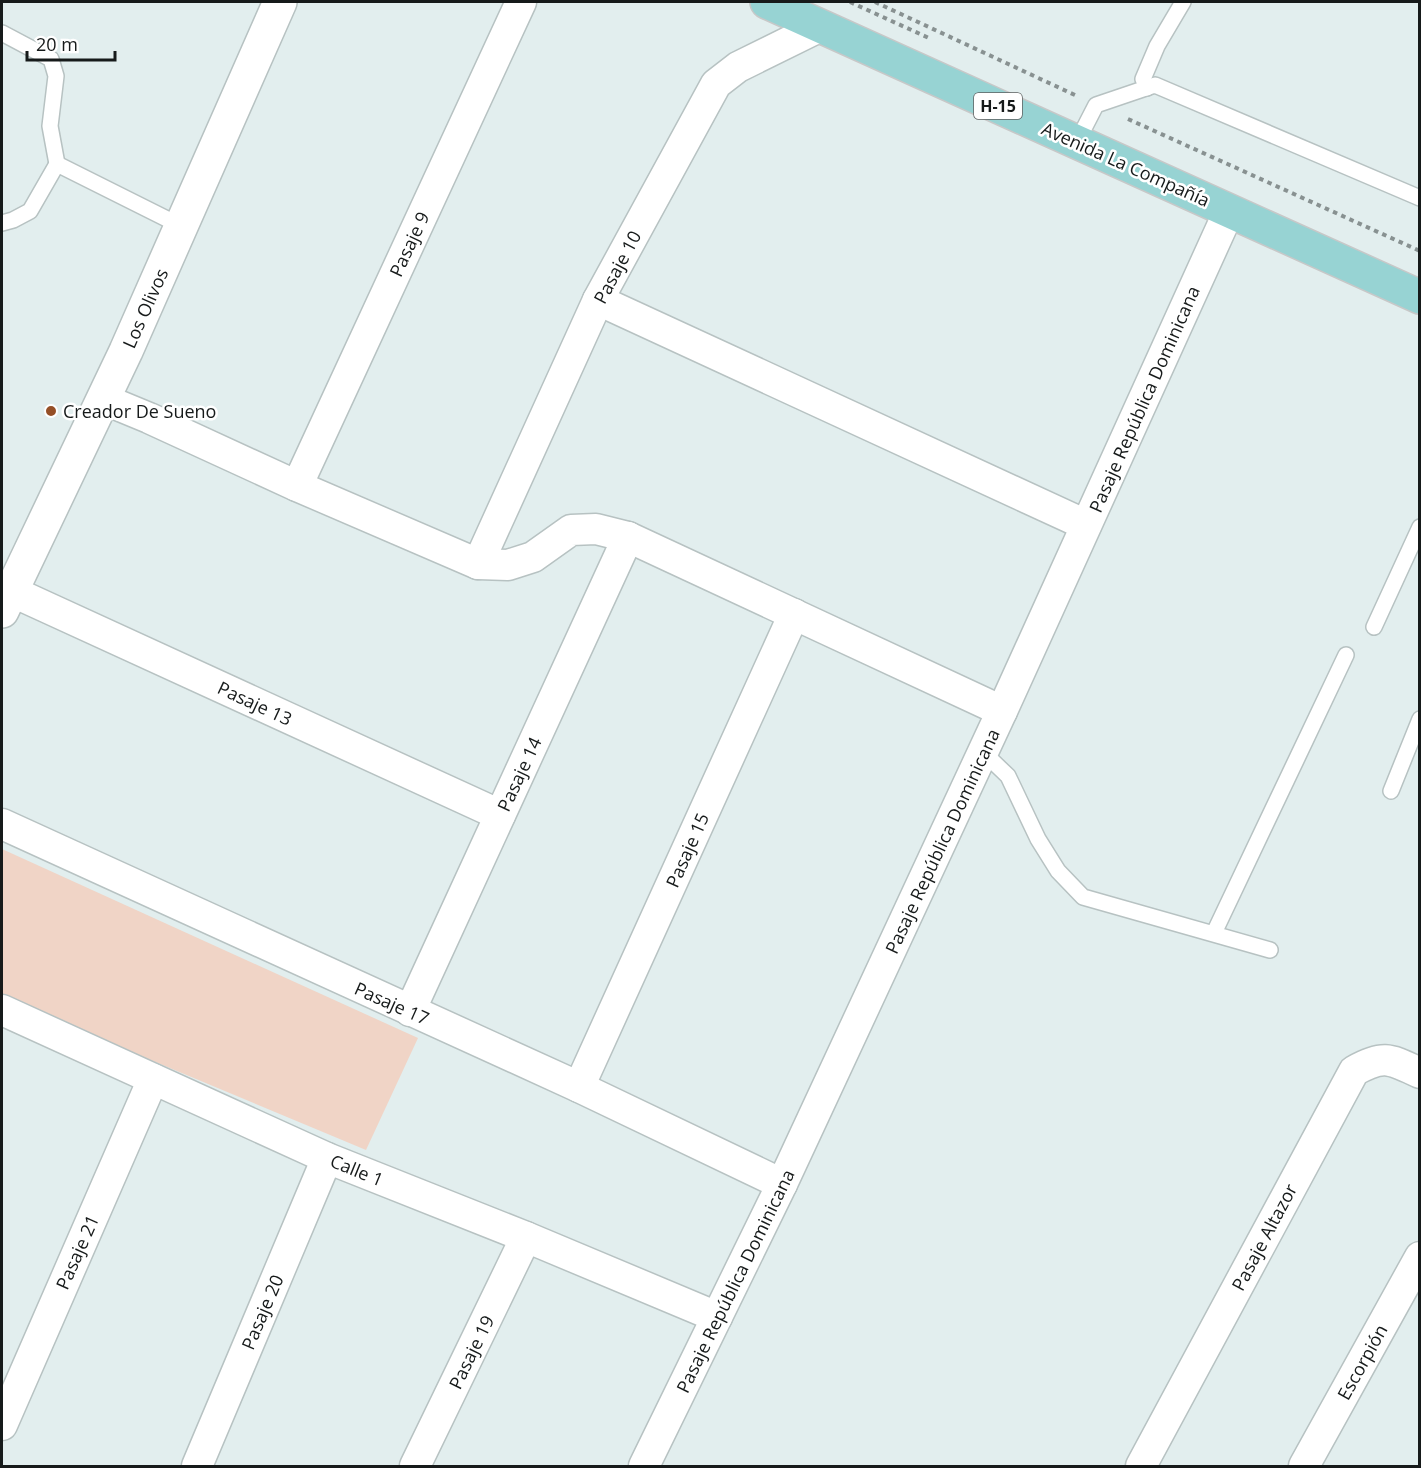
<svg xmlns="http://www.w3.org/2000/svg" width="1421" height="1468" font-family="'Open Sans',sans-serif">
<style>
.green{fill:#f0d4c6}
.lines{fill:none;stroke-linecap:round;stroke-linejoin:round}
.service-casing{stroke:#b7c2c2;stroke-width:18}
.minor-casing{stroke:#b7c2c2;stroke-width:33}
.tertiary-casing{stroke:#b7c2c2;stroke-width:36}
.primary-casing{stroke:#c7c8c8;stroke-width:36}
.path{stroke:#889191;stroke-width:4;stroke-dasharray:4.5 4.5;stroke-linecap:butt}
.service{stroke:#fff;stroke-width:15}
.minor{stroke:#fff;stroke-width:30}
.tertiary{stroke:#fff;stroke-width:33}
.primary{stroke:#97d3d3;stroke-width:33}
.poi-dot{fill:#954f26;stroke:#fff;stroke-width:2}
.labels{text-anchor:middle;dominant-baseline:central;stroke-width:5;stroke-linejoin:round;paint-order:stroke}
.shield{fill:#fff;stroke:#5c5f5f;stroke-width:1.5}
.shield-label{font-size:16px;font-weight:bold;fill:#161a1a}
.street-label{font-size:18px;fill:#161a1a;stroke:#fff}
.poi-label{font-size:18px;fill:#161a1a;stroke:#fff;text-anchor:start}
</style>
<rect width="100%" height="100%" fill="#e2eeee"/>
<path class="green" d="M 2,849 L 418,1038 L 366,1150 L 2,998 Z"/>
<g class="lines">
<defs>
<g id="service">
<path d="M 2,33 L 51,59 L 56,76 L 50,126 L 57,164"/>
<path d="M 1147,88 L 1143,79 L 1157,46 L 1183,2"/>
<path d="M 1077,142 L 1096,105 L 1155,85 L 1420,198"/>
<path d="M 2,223 L 13,220 L 30,211 L 57,164 L 181,226"/>
<path d="M 1374,627 L 1420,527"/>
<path d="M 983,752 L 1008,776 L 1038,839 L 1058,871 L 1083,897 L 1270,950"/>
<path d="M 1391,791 L 1420,719"/>
<path d="M 1214,933 L 1346,655"/>
</g>
<g id="minor">
<path d="M 598,300 L 1086,525"/>
<path d="M 103,399 L 149,418 L 297,486 L 478,564 L 508,565 L 533,557 L 571,530 L 596,529 L 628,537 L 1002,711"/>
<path d="M 297,486 L 521,2"/>
<path d="M 478,564 L 598,300 L 716,84 L 738,67 L 821,26"/>
<path d="M 11,591 L 500,815"/>
<path d="M 2,824 L 579,1087 L 782,1184"/>
<path d="M 2,1010 L 327,1158 L 526,1237 L 717,1317"/>
<path d="M 410,1011 L 628,537"/>
<path d="M 579,1087 L 794,614"/>
<path d="M 2,1425 L 153,1079"/>
<path d="M 197,1466 L 327,1158"/>
<path d="M 415,1466 L 526,1237"/>
<path d="M 644,1466 L 782,1184 L 1002,711 L 1229,211"/>
<path d="M 1141,1466 L 1354,1071 C 1384,1054 1390,1059 1420,1073"/>
<path d="M 1304,1466 L 1420,1257"/>
</g>
<path id="tertiary" d="M 2,611 L 126,351 L 280,2"/>
<path id="primary" d="M 767,2 L 1420,297"/>
</defs>
<use href="#service" class="service-casing"/>
<use href="#minor" class="minor-casing"/>
<use href="#tertiary" class="tertiary-casing"/>
<use href="#primary" class="primary-casing"/>
<g class="path">
<path d="M 850,2 L 931,39"/>
<path d="M 875,2 L 1077,96"/>
<path d="M 1128,119 L 1420,251"/>
</g>
<use href="#service" class="service"/>
<use href="#minor" class="minor"/>
<use href="#tertiary" class="tertiary"/>
<use href="#primary" class="primary"/>
</g>
<circle class="poi-dot" cx="51" cy="411" r="6"/>
<g class="labels">
<rect class="shield" x="974" y="93" width="48" height="26" rx="4.5"/>
<g class="shield-label">
<text x="998" y="106">H-15</text>
</g>
<g class="street-label">
<text transform="translate(1126 164) rotate(24)">Avenida La Compañía</text>
<text transform="translate(409 244) rotate(-65)">Pasaje 9</text>
<text transform="translate(617 267) rotate(-62)">Pasaje 10</text>
<text transform="translate(145 308) rotate(-66)">Los Olivos</text>
<text transform="translate(1144 399) rotate(-66)">Pasaje República Dominicana</text>
<text transform="translate(255 703) rotate(25)">Pasaje 13</text>
<text transform="translate(519 774) rotate(-65)">Pasaje 14</text>
<text transform="translate(942 841) rotate(-65)">Pasaje República Dominicana</text>
<text transform="translate(687 850) rotate(-66)">Pasaje 15</text>
<text transform="translate(392 1003) rotate(24)">Pasaje 17</text>
<text transform="translate(357 1170) rotate(22)">Calle 1</text>
<text transform="translate(1264 1237) rotate(-62)">Pasaje Altazor</text>
<text transform="translate(77 1252) rotate(-66)">Pasaje 21</text>
<text transform="translate(735 1281) rotate(-64)">Pasaje República Dominicana</text>
<text transform="translate(262 1312) rotate(-67)">Pasaje 20</text>
<text transform="translate(471 1352) rotate(-64)">Pasaje 19</text>
<text transform="translate(1362 1362) rotate(-61)">Escorpión</text>
</g>
<g class="poi-label">
<text x="63" y="411">Creador De Sueno</text>
</g>
</g>
<rect width="1421" height="1468" fill="none" stroke="#161a1a" stroke-width="6"/>
<path d="M27 51v9h88v-9" fill="none" stroke="#161a1a" stroke-width="3"/>
<text x="36" y="51" font-size="18" fill="#161a1a" stroke="#ffffff" stroke-width="4.5" paint-order="stroke">20 m</text>
</svg>
